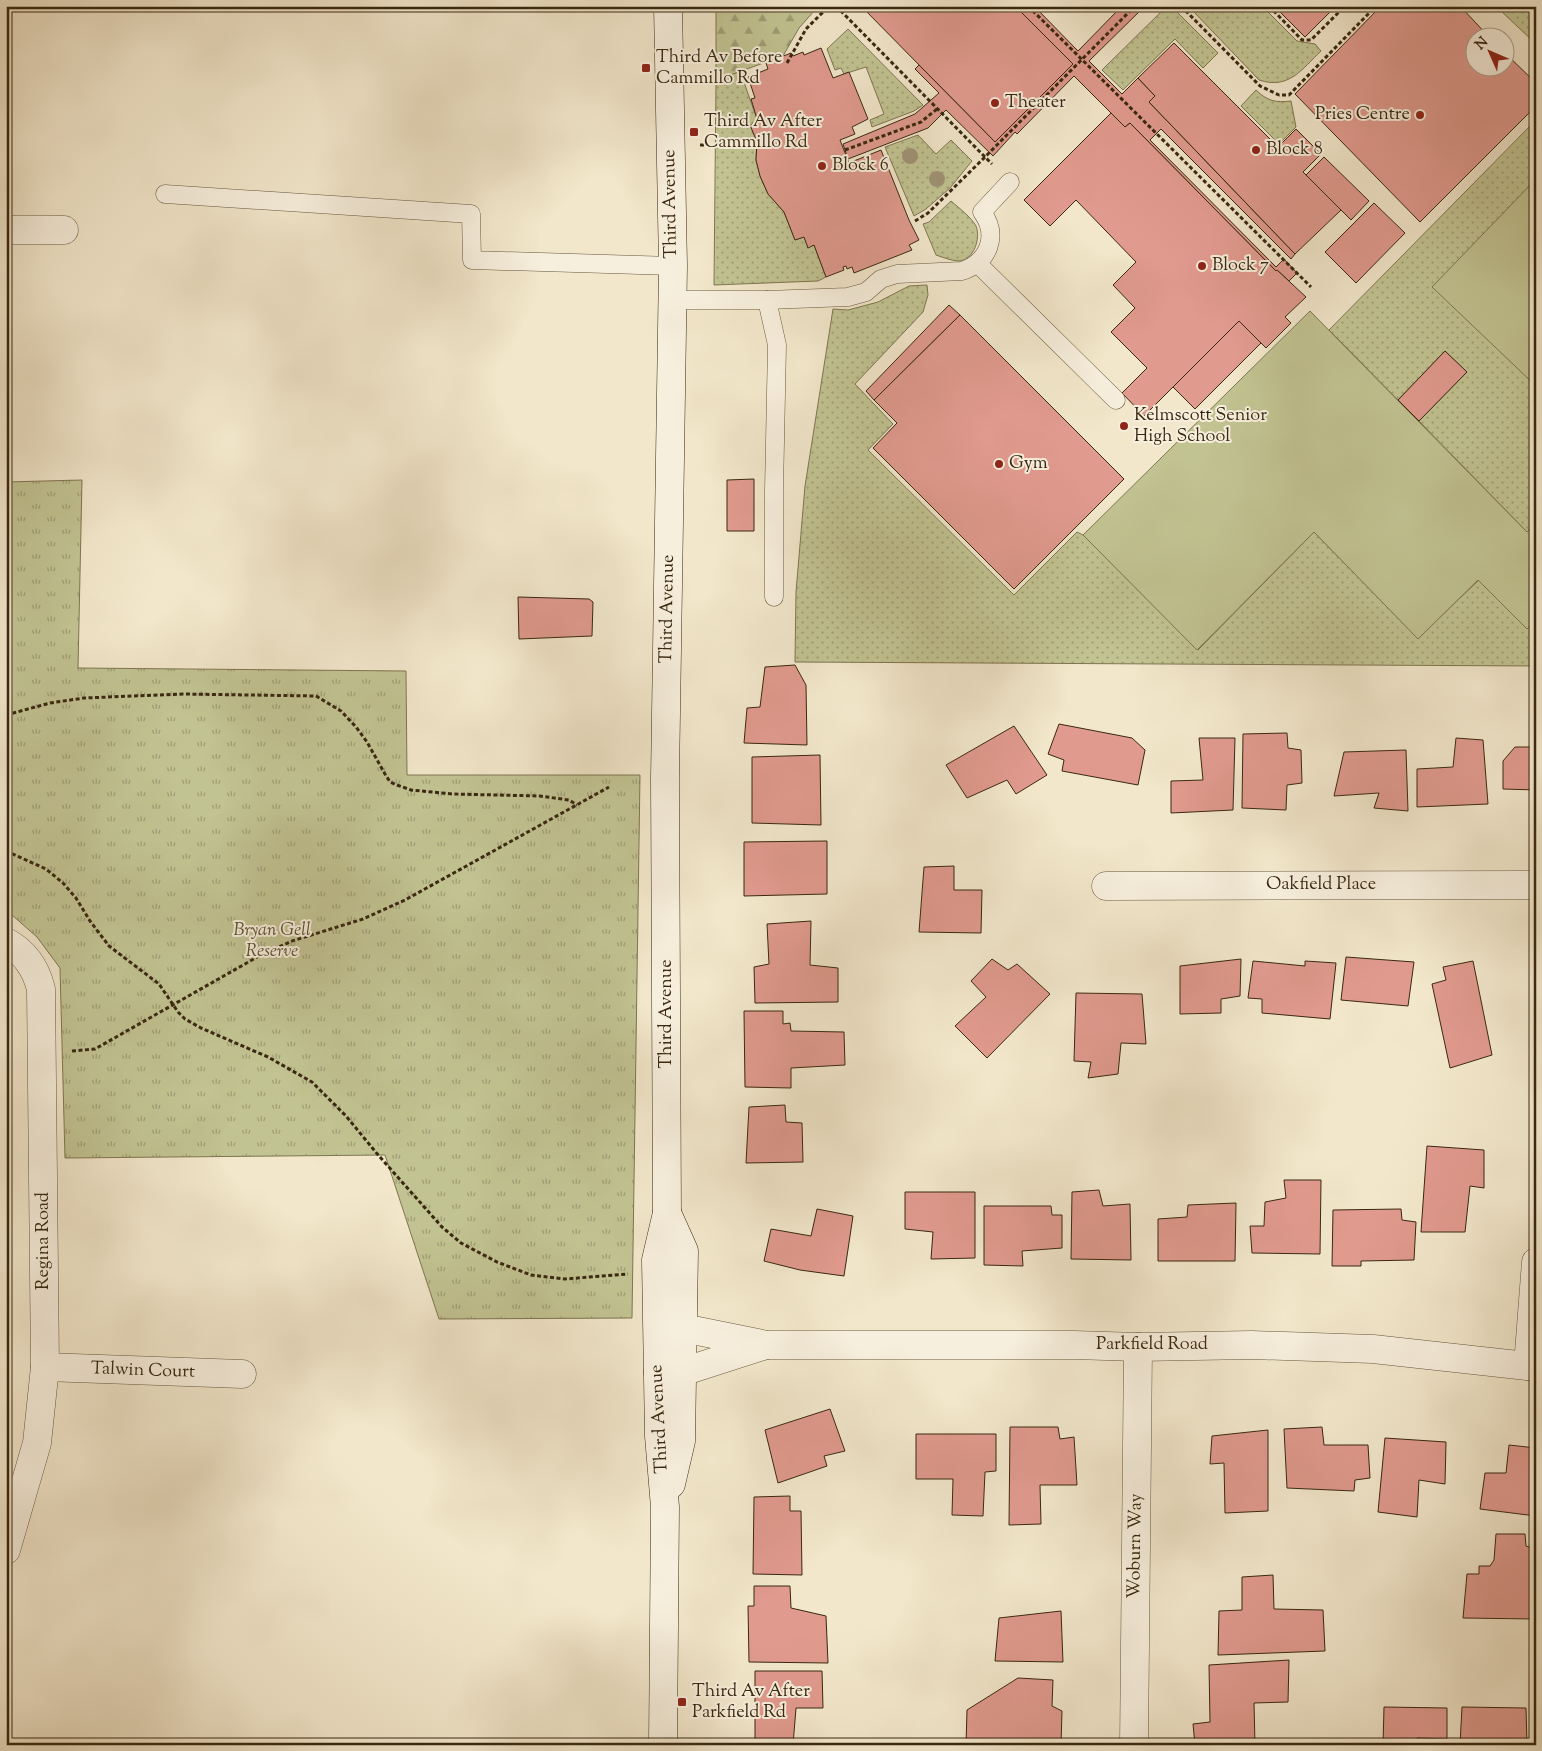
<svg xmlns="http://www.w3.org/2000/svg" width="1542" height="1751" font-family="'Sorts Mill Goudy',serif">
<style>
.grass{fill:url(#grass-dots);stroke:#7e7651}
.forest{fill:url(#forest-firs);stroke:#7e7651}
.park{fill:url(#park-tufts);stroke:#7e7651}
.pitch{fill:#c2c392;stroke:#7e7651}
.building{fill:#e09a8e;stroke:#392810}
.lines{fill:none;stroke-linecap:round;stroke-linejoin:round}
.service-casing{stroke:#67583f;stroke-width:19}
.minor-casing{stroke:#67583f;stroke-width:29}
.secondary-casing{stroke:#392810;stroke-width:29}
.path{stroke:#392810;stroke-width:3;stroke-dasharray:4 2.5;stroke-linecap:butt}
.service{stroke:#f7efdd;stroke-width:18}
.minor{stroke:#f7efdd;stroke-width:28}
.secondary{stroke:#f7efdd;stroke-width:28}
.tree{fill:#9f9376}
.poi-dot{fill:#8f2418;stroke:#f7efdd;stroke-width:2}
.labels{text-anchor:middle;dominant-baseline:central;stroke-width:4;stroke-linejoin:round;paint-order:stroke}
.poi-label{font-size:18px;fill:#392810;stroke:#f7efdd;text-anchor:start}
.street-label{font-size:18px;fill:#392810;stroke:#f7efdd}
.park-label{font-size:18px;font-style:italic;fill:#5b4f30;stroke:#f7efdd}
</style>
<defs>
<pattern id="grass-dots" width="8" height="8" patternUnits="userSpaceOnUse" patternTransform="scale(1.25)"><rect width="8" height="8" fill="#c2c392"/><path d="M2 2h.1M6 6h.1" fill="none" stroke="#9f9e76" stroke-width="1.8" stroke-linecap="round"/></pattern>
<pattern id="forest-firs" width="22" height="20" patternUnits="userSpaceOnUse" patternTransform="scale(1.25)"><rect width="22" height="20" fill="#c2c392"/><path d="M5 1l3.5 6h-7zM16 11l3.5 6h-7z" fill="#9f9e76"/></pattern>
<pattern id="park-tufts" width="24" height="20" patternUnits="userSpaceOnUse" patternTransform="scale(1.25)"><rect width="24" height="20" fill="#c2c392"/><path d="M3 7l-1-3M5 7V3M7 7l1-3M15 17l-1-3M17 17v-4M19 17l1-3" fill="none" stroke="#9f9e76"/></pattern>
</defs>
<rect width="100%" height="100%" fill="#f2e7cb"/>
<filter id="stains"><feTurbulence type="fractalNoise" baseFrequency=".004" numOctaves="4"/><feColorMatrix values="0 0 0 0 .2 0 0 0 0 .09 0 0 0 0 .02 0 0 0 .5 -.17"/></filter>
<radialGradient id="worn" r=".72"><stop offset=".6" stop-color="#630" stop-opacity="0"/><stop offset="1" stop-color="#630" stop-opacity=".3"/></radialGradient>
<g class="grass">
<path d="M 1167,6 L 1171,6 L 1218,53 L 1203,68 L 1175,39 L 1123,90 L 1102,70 Z"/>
<path d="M 1198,6 L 1262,6 L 1297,41 L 1315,44 L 1321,51 C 1302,69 1289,90 1259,80 L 1193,11 Z"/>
<path d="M 1503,6 L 1536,6 L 1536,44 L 1501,11 Z"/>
<path d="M 848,29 L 923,105 L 914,111 L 872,127 L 870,120 L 884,114 L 866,67 L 844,74 L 841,68 L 835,70 L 827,49 Z"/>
<path d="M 740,71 L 758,122 L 751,125 L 757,142 L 756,160 L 760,176 L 768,194 L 784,212 L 795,240 L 804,237 L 808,247 L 814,245 L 826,277 L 818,281 L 714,285 L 716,80 Z"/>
<path d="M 1256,90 C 1267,101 1276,103 1291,101 L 1296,127 L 1279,144 L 1241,106 Z"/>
<path d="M 1536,120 L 1536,523 L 1527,532 L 1419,421 L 1467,372 L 1445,351 L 1398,400 L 1329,330 Z"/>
<path d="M 918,135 L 936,154 L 951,140 L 972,161 L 950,188 L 926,209 L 914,216 L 885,147 Z"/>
<path d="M 951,201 C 959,208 971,217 976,226 C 981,238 974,260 959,261 C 952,261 942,257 936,255 L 923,224 L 929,222 Z"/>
<path d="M 927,285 L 928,295 L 923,312 L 855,384 L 893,424 L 868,450 L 1014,595 L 1077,532 L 1083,535 L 1198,650 L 1314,532 L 1418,638 L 1479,580 L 1527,629 L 1536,620 L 1536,666 L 795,662 L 796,592 L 805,486 L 833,309 L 848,310 L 878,302 L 909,286 Z"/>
</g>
<path class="forest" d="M 716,6 L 811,6 L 815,10 L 799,28 L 783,56 L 716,80 Z"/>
<path class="park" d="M 82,480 L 78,668 L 406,671 L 407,775 L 640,775 L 632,1318 L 439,1319 L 385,1155 L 65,1158 L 60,968 L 37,937 L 12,915 L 6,915 L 6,482 Z"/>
<g class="pitch">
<path d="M 1536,179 L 1536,386 L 1432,287 Z"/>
<path d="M 1310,311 L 1527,532 L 1536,523 L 1536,620 L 1527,629 L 1478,580 L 1418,639 L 1314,532 L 1197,650 L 1083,535 Z"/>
</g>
<g class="building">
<path d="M 861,6 L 1015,6 L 1073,64 L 995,142 Z"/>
<path d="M 1015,6 L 1034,6 L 1078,51 L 1122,6 L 1145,6 L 1089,61 L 1122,94 L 1138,78 L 1155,96 L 1149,102 L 1295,254 L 1291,259 L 1161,129 L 1150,140 L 1276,267 L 1284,259 L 1297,273 L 1289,281 L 1277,270 L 1276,271 L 1130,123 L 1125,127 L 1074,76 L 1017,134 L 1015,132 L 993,156 L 946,110 L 928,128 L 848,159 L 843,144 L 915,114 L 939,93 L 915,69 L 919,65 L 995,142 L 1073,64 Z"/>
<path d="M 1274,6 L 1336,6 L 1305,37 Z"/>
<path d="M 1381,6 L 1460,6 L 1490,38 L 1474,38 L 1474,68 L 1504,68 L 1504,52 L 1536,83 L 1536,106 L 1420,222 L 1295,94 Z"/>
<path d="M 1174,43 L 1278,147 L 1296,129 L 1321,154 L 1303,172 L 1341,210 L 1295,254 L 1149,102 L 1155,96 L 1138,78 Z"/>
<path d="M 821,48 L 833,78 L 849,72 L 868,119 L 852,127 L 855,134 L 840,140 L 849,163 L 881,150 L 909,220 L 919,240 L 909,245 L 912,250 L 854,273 L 852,267 L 847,269 L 846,266 L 843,267 L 844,270 L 826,277 L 814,245 L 808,248 L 804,237 L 795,240 L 784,212 L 768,194 L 760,176 L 756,160 L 757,142 L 750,125 L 758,122 L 751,99 L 755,98 L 748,77 L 768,69 L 766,63 L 791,53 L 793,56 L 803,52 L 804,55 Z"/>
<path d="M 1111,113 L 1125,127 L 1130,123 L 1276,271 L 1277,270 L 1306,297 L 1285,317 L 1291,323 L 1266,348 L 1239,321 L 1144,416 L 1122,393 L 1147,368 L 1111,332 L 1135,308 L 1113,285 L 1136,262 L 1076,200 L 1050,226 L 1024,200 Z"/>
<path d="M 1324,157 L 1369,201 L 1351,220 L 1306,175 Z"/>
<path d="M 1374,203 L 1405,233 L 1356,283 L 1325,252 Z"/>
<path d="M 949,305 L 960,315 L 874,400 L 866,391 Z"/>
<path d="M 960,315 L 1124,479 L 1014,589 L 873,448 L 897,423 L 874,400 Z"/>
<path d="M 1239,321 L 1261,343 L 1195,409 L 1173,387 Z"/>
<path d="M 1445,351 L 1467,372 L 1419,421 L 1398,400 Z"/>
<path d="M 754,479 L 754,531 L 727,531 L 727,480 Z"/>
<path d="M 518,597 L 589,599 L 593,602 L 592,636 L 519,639 Z"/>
<path d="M 795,665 L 806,685 L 807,745 L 744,743 L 747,708 L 760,707 L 765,667 Z"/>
<path d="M 1059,724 L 1132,738 L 1145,750 L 1138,785 L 1062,771 L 1064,760 L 1048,754 Z"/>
<path d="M 1014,726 L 1047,775 L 1016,794 L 1007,780 L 967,798 L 946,765 Z"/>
<path d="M 1287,733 L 1288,748 L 1301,750 L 1302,783 L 1287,785 L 1286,810 L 1242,808 L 1243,734 Z"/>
<path d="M 1199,738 L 1235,738 L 1233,810 L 1171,813 L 1171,781 L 1203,780 Z"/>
<path d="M 1456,738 L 1483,740 L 1488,804 L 1417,807 L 1417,769 L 1453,767 Z"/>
<path d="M 1515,747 L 1536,747 L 1536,790 L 1503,789 L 1503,761 Z"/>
<path d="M 1406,750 L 1408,811 L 1374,808 L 1379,793 L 1334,796 L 1344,752 Z"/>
<path d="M 820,755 L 821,825 L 752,823 L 752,757 Z"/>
<path d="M 827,841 L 827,894 L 744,896 L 744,842 Z"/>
<path d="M 954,866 L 954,890 L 982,890 L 981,933 L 919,932 L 924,867 Z"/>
<path d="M 811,921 L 810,965 L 838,968 L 838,1002 L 755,1003 L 754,967 L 769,964 L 767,924 Z"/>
<path d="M 1346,957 L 1414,962 L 1408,1006 L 1341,1000 Z"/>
<path d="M 992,959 L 1008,970 L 1017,964 L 1050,994 L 987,1058 L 955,1026 L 986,997 L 971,981 Z"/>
<path d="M 1241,959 L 1240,996 L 1221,999 L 1221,1013 L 1180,1014 L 1180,966 Z"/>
<path d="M 1253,961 L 1305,966 L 1305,961 L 1336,963 L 1330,1019 L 1262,1013 L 1262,999 L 1248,998 Z"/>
<path d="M 1473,961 L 1492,1055 L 1450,1068 L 1432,984 L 1446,980 L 1443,967 Z"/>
<path d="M 1076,993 L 1142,994 L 1146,1044 L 1121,1043 L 1118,1074 L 1088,1078 L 1091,1062 L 1074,1061 Z"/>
<path d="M 744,1011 L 783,1011 L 783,1024 L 790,1023 L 791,1031 L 844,1032 L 845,1065 L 791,1068 L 791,1088 L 745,1087 Z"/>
<path d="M 785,1105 L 786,1122 L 802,1123 L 803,1162 L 746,1163 L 749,1107 Z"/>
<path d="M 1427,1146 L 1484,1150 L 1484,1188 L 1470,1186 L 1465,1232 L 1421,1232 Z"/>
<path d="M 1284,1180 L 1321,1180 L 1320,1254 L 1252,1253 L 1250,1226 L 1264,1226 L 1265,1202 L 1286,1198 Z"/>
<path d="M 1099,1190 L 1103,1206 L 1130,1204 L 1131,1260 L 1071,1259 L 1072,1192 Z"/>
<path d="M 905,1192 L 975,1192 L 975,1258 L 931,1259 L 933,1232 L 905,1229 Z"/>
<path d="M 1236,1203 L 1235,1261 L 1158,1261 L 1158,1219 L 1187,1217 L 1188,1205 Z"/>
<path d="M 984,1206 L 1051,1206 L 1052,1215 L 1062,1215 L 1062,1248 L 1022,1251 L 1023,1266 L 984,1265 Z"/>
<path d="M 817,1209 L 853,1216 L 844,1276 L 800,1270 L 764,1261 L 771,1229 L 811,1236 Z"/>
<path d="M 1401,1209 L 1402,1220 L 1416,1222 L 1414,1260 L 1361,1261 L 1361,1266 L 1332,1266 L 1333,1210 Z"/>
<path d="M 830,1409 L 845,1451 L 824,1456 L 827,1466 L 778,1483 L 765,1430 Z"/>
<path d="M 1010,1427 L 1058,1427 L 1060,1439 L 1074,1437 L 1077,1485 L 1040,1485 L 1041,1524 L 1009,1525 Z"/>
<path d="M 1322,1427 L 1324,1445 L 1368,1445 L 1370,1478 L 1355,1480 L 1354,1491 L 1287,1488 L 1284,1429 Z"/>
<path d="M 1268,1430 L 1268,1511 L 1225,1513 L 1224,1463 L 1210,1464 L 1212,1436 Z"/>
<path d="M 916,1434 L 996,1434 L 996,1471 L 985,1472 L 983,1516 L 952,1515 L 953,1479 L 916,1479 Z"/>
<path d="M 1385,1438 L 1446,1442 L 1445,1484 L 1419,1480 L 1417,1517 L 1378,1512 Z"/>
<path d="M 1509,1445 L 1536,1448 L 1536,1516 L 1480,1509 L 1485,1473 L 1506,1473 Z"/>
<path d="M 790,1496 L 790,1511 L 801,1511 L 802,1575 L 753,1574 L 754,1497 Z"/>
<path d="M 1496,1534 L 1525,1534 L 1526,1546 L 1536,1549 L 1536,1619 L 1463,1618 L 1467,1574 L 1479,1574 L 1479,1566 L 1490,1566 L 1494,1560 Z"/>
<path d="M 1273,1575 L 1274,1609 L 1323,1610 L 1325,1651 L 1218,1655 L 1219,1611 L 1242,1610 L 1242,1577 Z"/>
<path d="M 754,1586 L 790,1586 L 791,1608 L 826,1616 L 828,1663 L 749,1662 L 748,1606 L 754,1606 Z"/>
<path d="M 1061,1611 L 1063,1662 L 995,1661 L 999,1618 Z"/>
<path d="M 1289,1660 L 1288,1702 L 1254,1703 L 1255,1745 L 1195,1745 L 1193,1724 L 1210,1722 L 1209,1665 Z"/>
<path d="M 755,1671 L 822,1671 L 823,1708 L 796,1708 L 793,1745 L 755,1745 Z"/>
<path d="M 1018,1678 L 1053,1680 L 1052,1706 L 1062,1711 L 1061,1745 L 966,1745 L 967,1710 Z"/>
<path d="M 1384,1707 L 1447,1708 L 1447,1739 L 1417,1738 L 1417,1745 L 1383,1745 Z"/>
<path d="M 1462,1707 L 1526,1708 L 1527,1745 L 1460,1745 Z"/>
</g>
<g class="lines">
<defs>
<g id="service">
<path d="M 165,194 L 471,214 L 472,260 L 673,266"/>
<path d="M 977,263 L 1116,400"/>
<path d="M 672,300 L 767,300 L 848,297 L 866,292 L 881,279 L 897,274 L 962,271 C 989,262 999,235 982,212 L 1010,182"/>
<path d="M 767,300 L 777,345 L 774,490 L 774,597"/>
</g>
<g id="minor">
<path d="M 6,230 L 64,230"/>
<path d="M 1106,886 L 1536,885"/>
<path d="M 6,942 C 25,952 36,969 41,989 L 45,1367 L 37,1443 L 6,1550"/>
<path d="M 660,1331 L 683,1328 L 767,1345 L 1074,1345 L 1138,1347 L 1252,1345 L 1373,1349 L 1536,1367"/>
<path d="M 1528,1366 L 1536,1262"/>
<path d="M 45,1367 L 242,1374"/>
<path d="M 658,1372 L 682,1372 L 766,1345"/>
<path d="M 1134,1745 L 1138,1347"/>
</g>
<g id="secondary">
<path d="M 667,1213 L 684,1251 L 681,1441 L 671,1484"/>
<path d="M 663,1745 L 665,1507 L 659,1436 L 656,1260 L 667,1213 L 665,778 L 673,266 L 668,6"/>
</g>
</defs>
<use href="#service" class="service-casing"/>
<use href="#minor" class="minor-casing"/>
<use href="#secondary" class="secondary-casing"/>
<g class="path">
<path d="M 836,6 L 985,157 L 1135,6"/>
<path d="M 1028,6 L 1311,287"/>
<path d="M 1181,6 L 1260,86 L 1279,95 L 1289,95 L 1376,6"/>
<path d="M 1269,6 L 1302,40 L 1311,40 L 1345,6"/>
<path d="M 787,63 L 806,29 L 829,6"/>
<path d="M 700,145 L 707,145"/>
<path d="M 845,150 L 921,122 L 937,109"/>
<path d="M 915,221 L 928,213 L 985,157 L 992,164"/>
<path d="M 6,715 L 50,703 L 84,698 L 183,694 L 316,696 L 341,711 L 356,727 L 367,742 L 385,774 L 390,782 L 397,785 L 411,790 L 453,794 L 540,796 L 569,800 L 577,805"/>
<path d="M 6,851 L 46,869 L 63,883 L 76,898 L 90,921 L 109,946 L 159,984 L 178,1012 L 185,1019 L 201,1028 L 268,1057 L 312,1082 L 346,1116 L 379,1156 L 442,1227 L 461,1243 L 497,1262 L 531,1275 L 565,1279 L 628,1274"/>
<path d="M 72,1051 L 95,1049 L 259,956 L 292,941 L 363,919 L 405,900 L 609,787"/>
</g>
<use href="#service" class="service"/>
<use href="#minor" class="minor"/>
<use href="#secondary" class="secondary"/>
</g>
<g class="tree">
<circle cx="910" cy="156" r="8"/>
<circle cx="937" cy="179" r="8"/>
</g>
<g class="poi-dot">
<rect x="641" y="63" width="10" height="10" rx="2.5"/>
<circle cx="995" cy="103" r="5"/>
<circle cx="1420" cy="115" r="5"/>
<rect x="689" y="127" width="10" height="10" rx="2.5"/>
<circle cx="1256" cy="150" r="5"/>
<circle cx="822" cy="166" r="5"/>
<circle cx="1202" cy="266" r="5"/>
<circle cx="1124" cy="426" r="5"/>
<circle cx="999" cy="464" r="5"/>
<rect x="677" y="1697" width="10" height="10" rx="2.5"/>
</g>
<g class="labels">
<g class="poi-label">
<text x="656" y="58">Third Av Before<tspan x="656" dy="21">Cammillo Rd</tspan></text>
<text x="1005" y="103">Theater</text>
<text x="1410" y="115" text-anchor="end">Pries Centre</text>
<text x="704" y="122">Third Av After<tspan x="704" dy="21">Cammillo Rd</tspan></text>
<text x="1266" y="150">Block 8</text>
<text x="832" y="166">Block 6</text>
<text x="1212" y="266">Block 7</text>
<text x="1134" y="416">Kelmscott Senior<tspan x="1134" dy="21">High School</tspan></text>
<text x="1009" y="464">Gym</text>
<text x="692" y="1692">Third Av After<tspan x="692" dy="21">Parkfield Rd</tspan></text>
</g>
<g class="street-label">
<text transform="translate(671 204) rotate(-91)">Third Avenue</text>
<text transform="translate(668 609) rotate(-89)">Third Avenue</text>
<text x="1321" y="885">Oakfield Place</text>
<text transform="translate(667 1014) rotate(-90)">Third Avenue</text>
<text transform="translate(44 1241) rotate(-90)">Regina Road</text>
<text x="1152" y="1345">Parkfield Road</text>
<text transform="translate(143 1371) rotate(2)">Talwin Court</text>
<text transform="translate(660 1419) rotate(-93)">Third Avenue</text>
<text transform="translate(1136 1546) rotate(-89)">Woburn Way</text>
</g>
<g class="park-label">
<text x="272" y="931">Bryan Gell<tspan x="272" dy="21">Reserve</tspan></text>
</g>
</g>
<rect width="1542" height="1751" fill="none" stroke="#f2e7cb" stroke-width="25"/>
<rect x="8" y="8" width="1527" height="1736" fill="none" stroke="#392810" stroke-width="2.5"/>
<rect x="12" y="12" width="1517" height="1726" fill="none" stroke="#392810"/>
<g transform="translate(1490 52) rotate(315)"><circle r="24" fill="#f7efdd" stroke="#ab9f8b"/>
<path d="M0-4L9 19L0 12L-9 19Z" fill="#8f2418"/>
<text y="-8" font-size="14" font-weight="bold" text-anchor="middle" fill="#392810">N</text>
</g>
<rect width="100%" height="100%" filter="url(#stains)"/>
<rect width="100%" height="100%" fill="url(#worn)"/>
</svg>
